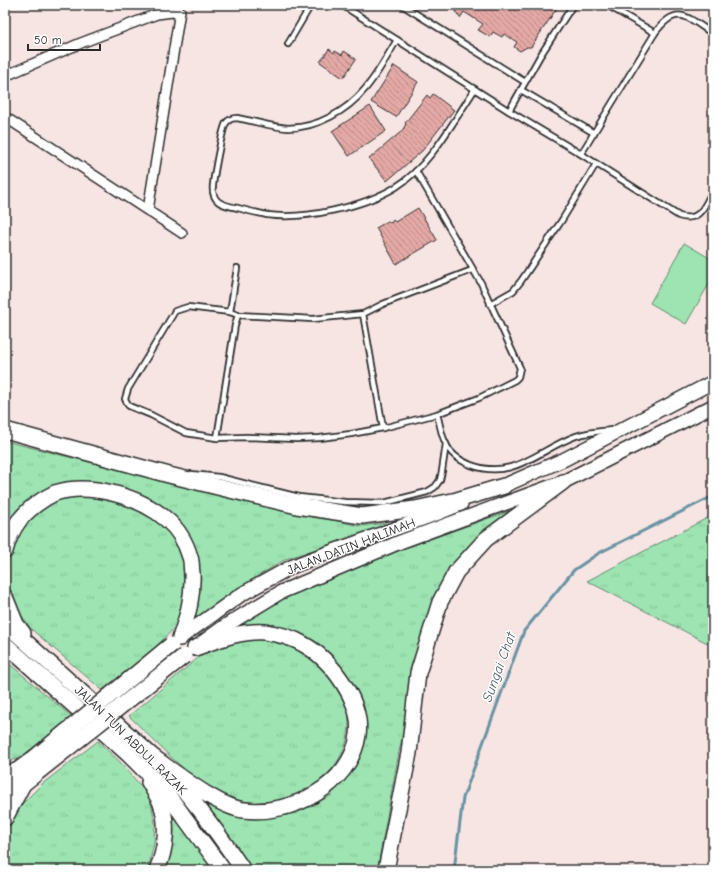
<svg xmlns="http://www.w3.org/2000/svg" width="718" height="875" font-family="'Comic Neue',sans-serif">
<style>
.grass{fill:url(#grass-tufts);stroke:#64886e}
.garden{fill:#9de4b2;stroke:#64886e}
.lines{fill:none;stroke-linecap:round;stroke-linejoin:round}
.stream{stroke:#6893a2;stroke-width:3}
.building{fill:url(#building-back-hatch);stroke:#2b2b2b}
.service-casing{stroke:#2b2b2b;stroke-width:8}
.minor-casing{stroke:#2b2b2b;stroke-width:12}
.secondary-casing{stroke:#2b2b2b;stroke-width:16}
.primary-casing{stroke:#2b2b2b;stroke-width:18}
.trunk-casing{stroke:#2b2b2b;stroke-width:18}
.service{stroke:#fff;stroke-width:4.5}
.minor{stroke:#fff;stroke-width:9}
.secondary{stroke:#fff;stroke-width:13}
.primary{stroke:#fff;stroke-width:15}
.trunk{stroke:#fff;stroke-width:15}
.primary-bridge-casing{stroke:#2b2b2b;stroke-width:18;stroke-linecap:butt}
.primary-bridge{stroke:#fff;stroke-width:15}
.labels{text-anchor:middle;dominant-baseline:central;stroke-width:3;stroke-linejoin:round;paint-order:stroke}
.street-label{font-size:13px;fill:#2b2b2b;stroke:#fff}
.water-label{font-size:14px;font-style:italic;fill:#495f67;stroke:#fff}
</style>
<defs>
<pattern id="grass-tufts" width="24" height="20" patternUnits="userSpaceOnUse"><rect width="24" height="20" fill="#9de4b2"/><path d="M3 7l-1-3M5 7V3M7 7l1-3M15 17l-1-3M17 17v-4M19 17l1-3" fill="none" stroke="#87c499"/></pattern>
<pattern id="building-back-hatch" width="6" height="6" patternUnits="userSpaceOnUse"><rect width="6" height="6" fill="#e4a9a6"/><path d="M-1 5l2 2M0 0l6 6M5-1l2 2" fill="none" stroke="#b98a87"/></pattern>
</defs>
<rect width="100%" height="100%" fill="#f7e5e4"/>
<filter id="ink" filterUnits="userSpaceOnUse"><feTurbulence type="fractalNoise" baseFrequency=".025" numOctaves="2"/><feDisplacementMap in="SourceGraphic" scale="8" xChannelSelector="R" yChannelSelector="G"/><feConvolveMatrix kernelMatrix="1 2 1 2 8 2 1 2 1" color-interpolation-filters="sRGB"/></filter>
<g filter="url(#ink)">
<g class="grass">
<path d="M 5,441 L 225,496 L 360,526 L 397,522 L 286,559 L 243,585 L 191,624 L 198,601 L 201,577 L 195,550 L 166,510 L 70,485 L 5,533 Z"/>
<path d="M 89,494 L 147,509 L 174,533 L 189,573 L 179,623 L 152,651 L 102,690 L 30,628 L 13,603 L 7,578 L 8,552 L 19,530 L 40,508 L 64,496 Z"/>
<path d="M 526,505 L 458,564 L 424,636 L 399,752 L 377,870 L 249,870 L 199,798 L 266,817 L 297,813 L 330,796 L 352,771 L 364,736 L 361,705 L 355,688 L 327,654 L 298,635 L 217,639 L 269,604 L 363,563 Z"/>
<path d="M 713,515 L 713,646 L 587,581 Z"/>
<path d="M 250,638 C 260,639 271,639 281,641 C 288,643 303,649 309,652 C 314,656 319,663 324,667 C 360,703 357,754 315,785 C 308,790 298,798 289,800 C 267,806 239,803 218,793 C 213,791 208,786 203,783 C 176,765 153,739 129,716 L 205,652 L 223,643 Z"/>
<path d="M 5,660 L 72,717 L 22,756 L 5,764 Z"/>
<path d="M 98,741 L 122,764 L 150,797 L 155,823 L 154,843 L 148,870 L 5,870 L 5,832 L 21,805 L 42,784 Z"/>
<path d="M 168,805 L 215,870 L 160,870 Z"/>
</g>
<path class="garden" d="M 684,243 L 713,260 L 713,277 L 686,324 L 650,303 Z"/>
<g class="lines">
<path class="stream" d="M 454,870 L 463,798 L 524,631 L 574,570 L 599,553 L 713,496"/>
</g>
<g class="building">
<path d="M 453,5 L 559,5 L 531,47 L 527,47 L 520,51 L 514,47 L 517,42 L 504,34 L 502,37 L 493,32 L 490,37 L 478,30 L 483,24 L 464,12 L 460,18 L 456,12 L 457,8 Z"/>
<path d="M 329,49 L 334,53 L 335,51 L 342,55 L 344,51 L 356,59 L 343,78 L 320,62 Z"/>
<path d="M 394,66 L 418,82 L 396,117 L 371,102 Z"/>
<path d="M 433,94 L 454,110 L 422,151 L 387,181 L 369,159 L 402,131 L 406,124 L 405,123 L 427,95 L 430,98 Z"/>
<path d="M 370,106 L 386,131 L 349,156 L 332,131 Z"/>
<path d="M 418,208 L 437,240 L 396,264 L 376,228 L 388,221 L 391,223 L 393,220 L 395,222 Z"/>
</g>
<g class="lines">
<defs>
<g id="service">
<path d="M 342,5 L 509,111 L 581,154 L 679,216 C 700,223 705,205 713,190"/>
<path d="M 402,5 L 525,82"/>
<path d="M 607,5 L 655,33"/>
<path d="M 397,40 C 387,56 378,74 365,89 C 347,111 317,128 288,128 C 271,127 254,121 237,118 C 232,118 229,119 226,123 C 222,130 214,175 213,185 C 211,203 223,205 238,208 C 248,211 258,213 267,215 C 305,220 363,207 396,187 C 430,166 453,122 475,89"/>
<path d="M 288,44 L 311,5"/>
<path d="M 521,90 L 594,133"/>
<path d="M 509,111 L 540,56 L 573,5"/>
<path d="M 581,154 L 655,33 C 677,3 687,17 713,34"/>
<path d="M 416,171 L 481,283 L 520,368 L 518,377 L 515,380 L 479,398 L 437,414 L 383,428 L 351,434 L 320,438 L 296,439 L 246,437 L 217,438 L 186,433 L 151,415 L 129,406 L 125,399 L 128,389 L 175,311 L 188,307 L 230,312 L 238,315 L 313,319 L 363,314 L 383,304 L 472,270"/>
<path d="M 490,304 L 513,291 L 521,281 L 562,220 L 596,164"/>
<path d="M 230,312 L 237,268"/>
<path d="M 363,314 L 383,428"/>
<path d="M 437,414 C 440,424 441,435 446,444 C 450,454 461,461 471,465 C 514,481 539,449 576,436 C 588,432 600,431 612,430"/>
<path d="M 217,438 L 235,325 L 238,315"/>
<path d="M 191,474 L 219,477 L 299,497 L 345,502 L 384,503 L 427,492 L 435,487 L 440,480 L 442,471 L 446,444"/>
</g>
<g id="minor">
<path d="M 5,76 L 81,43 L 157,14 L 180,11 L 148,210"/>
<path d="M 5,117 L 182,233"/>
</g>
<g id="secondary">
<path d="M 494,490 L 565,459 L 713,382"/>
<path d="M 180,638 L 242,594 L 291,567 L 311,559 L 436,514 L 461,504"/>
<path d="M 203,642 L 225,626 L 281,592 L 400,542 L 563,482 L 713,406"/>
</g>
<g id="primary">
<path d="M 6,779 L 33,759"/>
<path d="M 5,798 L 38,772"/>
</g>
<g id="trunk">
<path d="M 5,430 L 169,475 L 230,490 L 297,506 L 362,516 L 415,509 L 457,500 L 504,486"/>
<path d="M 5,551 C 11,527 23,512 44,499 C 47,497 51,495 55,493 C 89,482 139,496 166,519 C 178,529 186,543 190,557 C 192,562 191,568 192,573 C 193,597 188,615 180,638"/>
<path d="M 5,597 L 16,624 L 23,633"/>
<path d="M 5,623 L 153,757 C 188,791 216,830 243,870"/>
<path d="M 5,644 L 128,754 L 165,791 L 223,870"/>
<path d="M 153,757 C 176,773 218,807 244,810 C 291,816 351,785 358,735 C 363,702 331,659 303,644 C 292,637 278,634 265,632 C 242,630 217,640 195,648"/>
<path d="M 5,775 L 16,771"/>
<path d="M 149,782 C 152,788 157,795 160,801 C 169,823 166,849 157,870"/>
<path d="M 5,818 L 23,784"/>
<path d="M 386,870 L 409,753 L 418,673 L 440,602 L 456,572 L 486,539 L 563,482"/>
</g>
</defs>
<use href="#service" class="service-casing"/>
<use href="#minor" class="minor-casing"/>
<use href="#secondary" class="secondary-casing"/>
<use href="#primary" class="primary-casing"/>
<use href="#trunk" class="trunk-casing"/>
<use href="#service" class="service"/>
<use href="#minor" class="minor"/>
<use href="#secondary" class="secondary"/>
<use href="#primary" class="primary"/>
<use href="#trunk" class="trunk"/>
<defs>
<g id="primary-bridge">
<path d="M 33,759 L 171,645"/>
<path d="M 38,772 L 184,656"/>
</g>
</defs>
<use href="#primary-bridge" class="primary-bridge-casing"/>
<use href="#primary-bridge" class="primary-bridge"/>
</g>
</g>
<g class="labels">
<g class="street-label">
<text transform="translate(351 546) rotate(-21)">JALAN DATIN HALIMAH</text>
<text transform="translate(131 740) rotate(44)">JALAN TUN ABDUL RAZAK</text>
</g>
<g class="water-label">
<text transform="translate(499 667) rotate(-70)">Sungai Chat</text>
</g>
</g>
<rect width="718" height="875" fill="none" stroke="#fff" stroke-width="20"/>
<rect x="10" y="10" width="698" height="855" fill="none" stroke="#2b2b2b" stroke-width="1.5" filter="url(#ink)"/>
<path d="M28 44v6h72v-6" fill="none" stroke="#2b2b2b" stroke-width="2"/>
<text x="34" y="44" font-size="12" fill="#2b2b2b" stroke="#ffffff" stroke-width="3" paint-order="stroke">50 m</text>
</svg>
